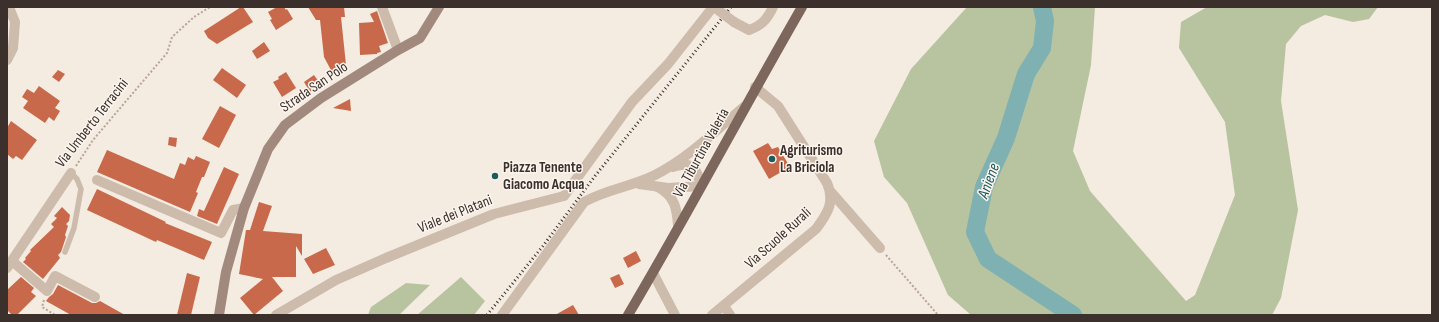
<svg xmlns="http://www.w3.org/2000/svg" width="1439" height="322" font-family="'Sofia Sans Condensed',sans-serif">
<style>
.green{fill:#b8c4a0}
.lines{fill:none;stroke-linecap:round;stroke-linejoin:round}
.river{stroke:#7fb0b2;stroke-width:18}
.building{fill:#c8694b}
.path{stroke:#b9a596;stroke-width:2;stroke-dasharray:2 2;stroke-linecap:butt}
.lane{stroke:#cdbbac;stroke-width:5.5}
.street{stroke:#cdbbac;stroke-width:10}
.secondary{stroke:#a18a7d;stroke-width:10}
.primary{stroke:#7d675c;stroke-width:10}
.rail{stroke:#3b302b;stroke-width:3;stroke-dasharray:1 3;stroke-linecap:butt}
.street-bridge{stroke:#cdbbac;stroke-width:10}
.poi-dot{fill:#1f5a5e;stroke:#fbf5ee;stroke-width:1.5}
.labels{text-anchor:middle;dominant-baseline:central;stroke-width:3;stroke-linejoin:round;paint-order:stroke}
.street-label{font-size:15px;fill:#3b302b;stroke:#fbf5ee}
.poi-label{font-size:15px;font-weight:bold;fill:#3b302b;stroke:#fbf5ee;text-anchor:start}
.water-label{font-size:16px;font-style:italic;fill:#1f5a5e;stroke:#fbf5ee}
</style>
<rect width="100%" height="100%" fill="#f4ebe1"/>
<g class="green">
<path d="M 967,7 L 1095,7 L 1091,65 L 1073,151 L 1090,191 L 1186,301 L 1195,295 L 1235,195 L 1225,122 L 1179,48 L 1181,22 L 1207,7 L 1378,7 L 1369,19 L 1353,22 L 1325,15 L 1301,26 L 1286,44 L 1281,101 L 1298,210 L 1281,298 L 1272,315 L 971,315 L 948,295 L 907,203 L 884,177 L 874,141 L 911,69 Z"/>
<path d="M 461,277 L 485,301 L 474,315 L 417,315 Z"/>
<path d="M 406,283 L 430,285 L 399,315 L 368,315 L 371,307 Z"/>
</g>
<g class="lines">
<path class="river" d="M 1042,7 L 1045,21 L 1042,48 L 1026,74 L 1006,138 L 984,187 L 975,232 L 988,259 L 1073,315"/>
</g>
<g class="building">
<path d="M 241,7 L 243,7 L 253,22 L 217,44 L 208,38 L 204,31 Z"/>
<path d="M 277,7 L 284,7 L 286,10 L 287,9 L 293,19 L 276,30 L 270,20 L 272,19 L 268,12 Z"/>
<path d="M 308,7 L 344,7 L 345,17 L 341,17 L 346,65 L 332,72 L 324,57 L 320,20 L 316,20 Z"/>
<path d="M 377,11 L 388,43 L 379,46 L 381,52 L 377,53 L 377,54 L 360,55 L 359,23 L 374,22 L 370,14 Z"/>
<path d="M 264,42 L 270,51 L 257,59 L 252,51 Z"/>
<path d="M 222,68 L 246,85 L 237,98 L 213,80 Z"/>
<path d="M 58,70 L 65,74 L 59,82 L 52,77 Z"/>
<path d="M 286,72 L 296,88 L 282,97 L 273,82 L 279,79 L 278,77 Z"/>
<path d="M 314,75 L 321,85 L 310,92 L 304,82 Z"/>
<path d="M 39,86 L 60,101 L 55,108 L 60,111 L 54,121 L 49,117 L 45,123 L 23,108 L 28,101 L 22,97 L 27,89 L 34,93 Z"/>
<path d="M 350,99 L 351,111 L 333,108 Z"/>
<path d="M 220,106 L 236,115 L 219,148 L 202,139 Z"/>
<path d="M 11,121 L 37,140 L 22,160 L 16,156 L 13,159 L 7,154 L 7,128 Z"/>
<path d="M 169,137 L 177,138 L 176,147 L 168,145 Z"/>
<path d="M 768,143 L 772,149 L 778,147 L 790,167 L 769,179 L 753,151 Z"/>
<path d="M 107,150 L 174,179 L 180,163 L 185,165 L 188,157 L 194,160 L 196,156 L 210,162 L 204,177 L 202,177 L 196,192 L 198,193 L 190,212 L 97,172 Z"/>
<path d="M 224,167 L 239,174 L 217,224 L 197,216 L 199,209 L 204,211 Z"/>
<path d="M 97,189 L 166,222 L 165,223 L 212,242 L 204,260 L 157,240 L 156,242 L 87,210 Z"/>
<path d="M 259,202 L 272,206 L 263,231 L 302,234 L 302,256 L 296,246 L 296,277 L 272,277 L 283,291 L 254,315 L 240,298 L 263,279 L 239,274 L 246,230 L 250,230 Z"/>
<path d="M 62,207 L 70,215 L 69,221 L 66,224 L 68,226 L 65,235 L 66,237 L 61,252 L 58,255 L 60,258 L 43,279 L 23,262 L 26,259 L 25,258 L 31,251 L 30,250 L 54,227 L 51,224 L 57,218 L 54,216 Z"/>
<path d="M 326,248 L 335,265 L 313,274 L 304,259 Z"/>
<path d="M 636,251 L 641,261 L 628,268 L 623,258 Z"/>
<path d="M 187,273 L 200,277 L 191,315 L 177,315 Z"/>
<path d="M 619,274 L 624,284 L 615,288 L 610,278 Z"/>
<path d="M 21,277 L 34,288 L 31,292 L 36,296 L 17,315 L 12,315 L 7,310 L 7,290 Z"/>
<path d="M 58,285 L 92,303 L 96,303 L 100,301 L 125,315 L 71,315 L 46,301 L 49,297 L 53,294 Z"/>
<path d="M 573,305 L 579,315 L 555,315 Z"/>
</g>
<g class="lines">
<g class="path">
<path d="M 76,166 L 93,140 L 167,53 L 172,37 L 194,17 L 210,7"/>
<path d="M 886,255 L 938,315"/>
<path d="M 44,300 L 42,307 L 55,315"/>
</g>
<path class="lane" d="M 65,252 L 74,228 L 81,189 L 77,179 L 71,173"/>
<g class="street">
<path d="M 382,7 L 398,50"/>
<path d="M 734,22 L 749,30 C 762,25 767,20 773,7"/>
<path d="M 7,60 L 13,48 L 15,22 L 9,7"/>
<path d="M 97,180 L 221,233 L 233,210 L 244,208"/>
<path d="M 639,184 L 668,188 L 701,186 C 696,167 694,161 673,167"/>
<path d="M 658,187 C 675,196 677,209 678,226"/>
<path d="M 831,192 L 880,248"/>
<path d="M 12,261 L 47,291 L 55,276 L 95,297"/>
<path d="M 7,268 L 71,173"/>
<path d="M 653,273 L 675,315"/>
<path d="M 724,306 L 730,315"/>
<path d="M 276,315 L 336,280 L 386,258 L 494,214 L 564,196 L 632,102 L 668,64 L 713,7"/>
<path d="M 502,315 L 584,202 C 607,189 631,187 655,175 C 689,158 716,130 745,106"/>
<path d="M 712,315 L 816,229 C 828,213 835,202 827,183 L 778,106 L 755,87"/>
</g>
<path class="secondary" d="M 219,315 L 226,272 L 244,208 L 268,149 L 285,125 L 321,98 L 398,50 L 420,38 L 439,7"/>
<path class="primary" d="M 628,315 C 688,214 743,109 802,7"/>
<path class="rail" d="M 487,315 L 543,246 L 595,176 L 731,7"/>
<path class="street-bridge" d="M 718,10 L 734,22"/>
</g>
<g class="poi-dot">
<circle cx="772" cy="159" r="4"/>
<circle cx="495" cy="176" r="4"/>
</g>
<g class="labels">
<g class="street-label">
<text transform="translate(314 87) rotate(-34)">Strada San Polo</text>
<text transform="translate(92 123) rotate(-52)">Via Umberto Terracini</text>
<text transform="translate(701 153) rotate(-61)">Via Tiburtina Valeria</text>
<text transform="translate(455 214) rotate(-22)">Viale dei Platani</text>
<text transform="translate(778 238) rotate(-42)">Via Scuole Rurali</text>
</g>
<g class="poi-label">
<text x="780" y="150">Agriturismo<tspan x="780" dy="17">La Briciola</tspan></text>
<text x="503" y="167">Piazza Tenente<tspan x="503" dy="17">Giacomo Acqua</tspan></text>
</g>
<g class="water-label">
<text transform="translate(989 181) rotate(-70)">Aniene</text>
</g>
</g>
<rect width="1439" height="322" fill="none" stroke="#3b302b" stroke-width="16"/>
</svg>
